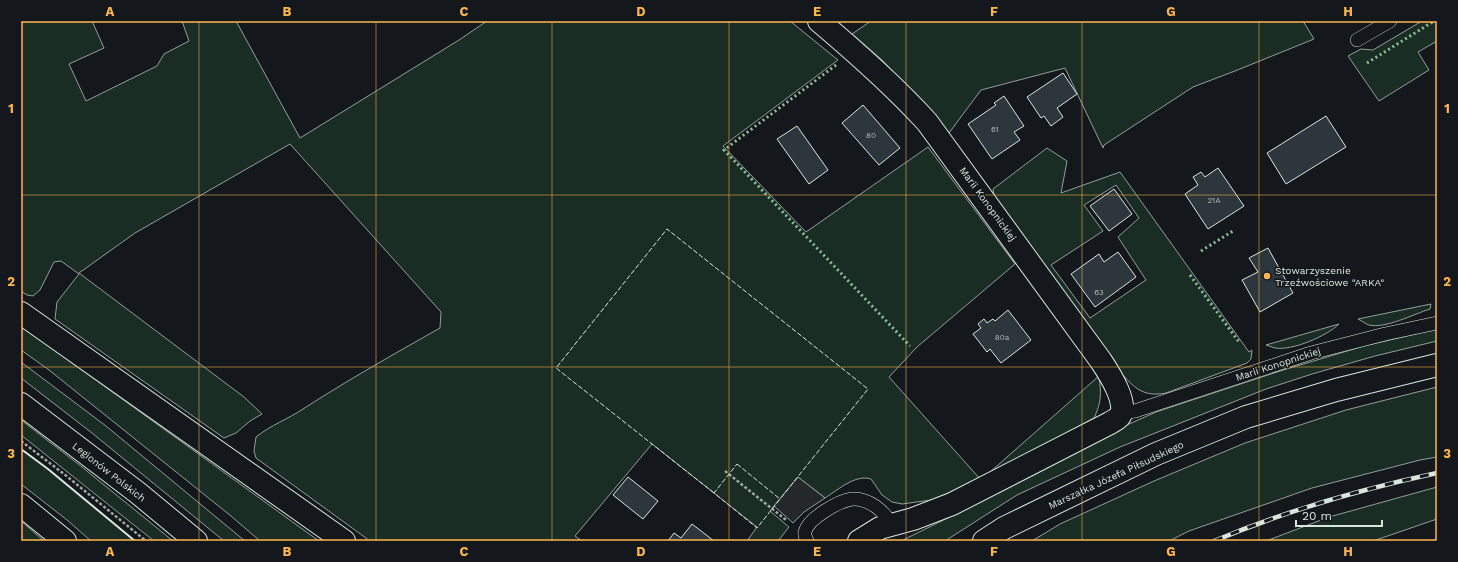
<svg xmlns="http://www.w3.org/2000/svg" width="1458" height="562" font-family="'Work Sans',sans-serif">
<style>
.green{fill:#1a2d24;stroke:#939e99;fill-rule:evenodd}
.parking{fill:#24282b;stroke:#939e99}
.building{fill:#2c363c;stroke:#d8e6dc}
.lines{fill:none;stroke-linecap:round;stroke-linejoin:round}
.service-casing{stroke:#d8e6dc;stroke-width:14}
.minor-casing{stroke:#d8e6dc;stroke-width:24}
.secondary-casing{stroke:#d8e6dc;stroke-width:24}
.primary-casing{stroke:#d8e6dc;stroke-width:24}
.path{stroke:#9da8a2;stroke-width:2.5;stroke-dasharray:3 2;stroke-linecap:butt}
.service{stroke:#14181c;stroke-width:13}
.minor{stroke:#14181c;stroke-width:22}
.secondary{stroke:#14181c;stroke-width:22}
.primary{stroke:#14181c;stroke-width:22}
.rail-casing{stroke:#d8e6dc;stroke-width:4.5}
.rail{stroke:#14181c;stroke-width:3;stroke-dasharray:9;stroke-linecap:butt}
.hedge{stroke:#8ac095;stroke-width:3;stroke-dasharray:2 3;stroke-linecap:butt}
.fence{stroke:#d8e6dc;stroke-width:1;stroke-dasharray:5 2;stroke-linecap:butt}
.wall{stroke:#d8e6dc;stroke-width:2}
.grid{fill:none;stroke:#ffb74d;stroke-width:1;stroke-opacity:0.55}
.poi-dot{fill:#ffb74d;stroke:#14181c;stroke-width:1.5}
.labels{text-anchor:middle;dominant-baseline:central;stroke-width:3;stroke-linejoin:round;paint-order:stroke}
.number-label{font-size:8px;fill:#adbab4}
.street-label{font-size:10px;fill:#d8e6dc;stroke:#14181c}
.poi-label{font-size:10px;fill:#d8e6dc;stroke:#14181c;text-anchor:start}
.neatline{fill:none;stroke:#ffb74d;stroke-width:1.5}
.grid-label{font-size:13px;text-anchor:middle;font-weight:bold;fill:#ffb74d}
</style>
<rect width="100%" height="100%" fill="#14181c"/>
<g class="green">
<path d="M 21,21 L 92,21 L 104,48 L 69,64 L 86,101 L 157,66 L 164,54 L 189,41 L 182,21 L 236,21 L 300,138 L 459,40 L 487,21 L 790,21 L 838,60 L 723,146 L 806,232 L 928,147 L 1015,264 L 917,347 L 889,377 L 981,480 L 1099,376 C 1101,393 1102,401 1094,418 L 981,480 L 931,500 L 902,504 L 892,502 L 882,495 L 871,479 C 855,474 838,490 825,498 L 798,477 L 770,511 L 789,527 L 778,541 L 747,541 L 757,527 L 652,444 L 575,536 L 582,541 L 370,541 L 256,458 L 254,451 L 256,437 C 271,425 288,419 303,409 C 348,380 394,354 440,328 L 441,312 L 290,144 L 135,233 L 79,273 L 244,397 L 262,414 L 250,421 L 236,433 L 224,438 L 55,319 L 57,302 L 79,274 L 61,261 L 54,262 L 40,290 L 33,296 L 27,295 L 21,291 Z"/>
<path d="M 871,21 L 1303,21 L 1314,39 L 1235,71 L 1193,87 L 1104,145 L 1103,148 L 1065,68 L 981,90 L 949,133 L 882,60 L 852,34 Z"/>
<path d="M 1422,21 L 1437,21 L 1437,41 L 1418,52 L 1429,70 L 1379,101 L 1348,56 L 1361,49 L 1373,50 Z"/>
<path d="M 1047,148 L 1067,161 L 1061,193 L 1120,172 L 1249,352 L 1252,350 L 1251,359 L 1247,363 L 1166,393 C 1140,398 1132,385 1116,367 L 995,200 L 993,189 ZM 1116,185 L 1139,218 L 1118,237 L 1146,280 L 1090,318 L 1051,265 L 1103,231 L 1084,205 Z"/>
<path d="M 1431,304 L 1430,309 C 1414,314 1385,329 1369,325 C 1366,324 1362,321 1358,319 Z"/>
<path d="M 1339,324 C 1327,336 1292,351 1275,348 C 1272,347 1269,346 1266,345 Z"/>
<path d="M 21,326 L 319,541 L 260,541 L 231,516 L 49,370 L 21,350 Z"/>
<path d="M 1437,329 L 1437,341 L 1375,356 L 1312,374 L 1266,389 L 1120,447 L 1017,495 L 945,541 L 901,541 L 984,500 L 1089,442 L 1156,412 L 1280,371 L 1364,346 Z"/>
<path d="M 21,362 L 106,426 L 245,541 L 224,541 L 92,433 L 21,378 Z"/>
<path d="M 1437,387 L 1437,457 L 1420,460 L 1312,488 L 1189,531 L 1169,541 L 1032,541 L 1060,524 L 1154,481 L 1245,443 L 1346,410 Z"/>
<path d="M 21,420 L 82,467 L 173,541 L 154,541 L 21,435 Z"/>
<path d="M 21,449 L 48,469 L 135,541 L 91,541 L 67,520 L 21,484 Z"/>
<path d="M 1437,487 L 1437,519 L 1373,541 L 1266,541 L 1329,517 Z"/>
<path d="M 21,521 L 44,541 L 21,541 Z"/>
</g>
<path class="parking" d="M 798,477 L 825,498 L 804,512 L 793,523 L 774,506 Z"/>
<g class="building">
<path d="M 1063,73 L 1077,94 L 1057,108 L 1063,117 L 1051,126 L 1044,116 L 1041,118 L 1027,97 Z"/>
<path d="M 1004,96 L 1024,126 L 1014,132 L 1020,140 L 992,159 L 968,124 L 996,105 L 994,103 Z"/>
<path d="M 863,105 L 900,148 L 879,165 L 842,123 Z"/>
<path d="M 1326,116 L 1346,147 L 1286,184 L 1267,153 Z"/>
<path d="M 797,126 L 828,170 L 809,184 L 777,139 Z"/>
<path d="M 1218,168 L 1244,206 L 1208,229 L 1185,194 L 1198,185 L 1193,177 L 1201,172 L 1205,177 Z"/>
<path d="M 1114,189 L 1132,214 L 1109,231 L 1090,206 Z"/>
<path d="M 1268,248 L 1293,293 L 1260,312 L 1242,280 L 1258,272 L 1249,258 Z"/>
<path d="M 1118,252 L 1136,277 L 1095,307 L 1071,274 L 1099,254 L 1104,262 Z"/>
<path d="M 1008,310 L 1031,340 L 1001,363 L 990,349 L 987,352 L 973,334 L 981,328 L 978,324 L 984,319 L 987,323 L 993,319 L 995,321 Z"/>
<path d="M 628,477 L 658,501 L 643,519 L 613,495 Z"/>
<path d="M 692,524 L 714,541 L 668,541 L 674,533 L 681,538 Z"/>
</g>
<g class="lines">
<defs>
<g id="service">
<path d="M 1357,40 L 1390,21"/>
<path d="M 1121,413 L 1135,411 L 1311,353 L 1385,334 L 1437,323"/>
<path d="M 807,541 C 806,538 804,535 805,532 C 808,518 839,501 852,499 C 868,498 886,511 891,526"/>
</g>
<g id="minor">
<path d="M 819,21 C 857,53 894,86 927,122 L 1101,361 C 1109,373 1130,405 1119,417 C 1116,420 1113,421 1110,423 L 952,504 L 913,519 L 880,528 L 859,541"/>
<path d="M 21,313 L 344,541"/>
<path d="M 21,505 L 65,541"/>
</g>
<path id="secondary" d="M 21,404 L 138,493 L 196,541"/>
<path id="primary" d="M 984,541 L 1004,528 L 1156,454 L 1246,417 L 1336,390 L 1437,365"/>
</defs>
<use href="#service" class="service-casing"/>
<use href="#minor" class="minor-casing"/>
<use href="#secondary" class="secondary-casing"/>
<use href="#primary" class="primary-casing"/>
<g class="path">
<path d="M 21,441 L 64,474 L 146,541"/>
<path d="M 725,471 L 786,520"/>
</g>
<use href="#service" class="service"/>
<use href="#minor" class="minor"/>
<use href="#secondary" class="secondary"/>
<use href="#primary" class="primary"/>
<defs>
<path id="rail" d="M 1214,541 C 1286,511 1361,489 1437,473"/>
</defs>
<use href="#rail" class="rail-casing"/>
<use href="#rail" class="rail"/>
<g class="hedge">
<path d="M 1367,63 L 1434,21"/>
<path d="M 836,65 L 724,150 L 910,346"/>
<path d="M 1201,251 L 1233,231"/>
<path d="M 1190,275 L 1239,342"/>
</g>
<g class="fence">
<path d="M 737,464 L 780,499 L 757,528 L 714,493 Z"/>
<path d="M 714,493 L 556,368 L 667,229 L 868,389 L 780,499"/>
</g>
<path class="wall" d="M 21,449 L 48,469 L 135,541"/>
</g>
<path class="grid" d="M 199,21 L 199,541M 376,21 L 376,541M 552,21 L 552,541M 729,21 L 729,541M 906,21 L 906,541M 1082,21 L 1082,541M 1259,21 L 1259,541M 21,195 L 1437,195M 21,367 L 1437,367"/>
<circle class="poi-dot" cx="1267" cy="276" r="4"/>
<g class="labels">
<g class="number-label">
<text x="995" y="129">61</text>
<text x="871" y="135">80</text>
<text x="1214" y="200">21A</text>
<text x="1099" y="292">63</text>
<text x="1002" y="337">80a</text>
</g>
<g class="street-label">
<text transform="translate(988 204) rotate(54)">Marii Konopnickiej</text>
<text transform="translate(1278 364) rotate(-18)">Marii Konopnickiej</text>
<text transform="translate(109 472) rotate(38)">Legionów Polskich</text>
<text transform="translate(1116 475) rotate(-25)">Marszałka Józefa Piłsudskiego</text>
</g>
<g class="poi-label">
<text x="1275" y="270">Stowarzyszenie<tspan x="1275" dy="12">Trzeźwościowe "ARKA"</tspan></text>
</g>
</g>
<rect width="1458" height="562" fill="none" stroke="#14181c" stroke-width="44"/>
<path d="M1296 520v6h86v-6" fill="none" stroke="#d8e6dc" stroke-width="2"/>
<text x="1302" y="520" font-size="12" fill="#d8e6dc" stroke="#14181c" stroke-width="3" paint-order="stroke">20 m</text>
<rect x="22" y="22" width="1414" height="518" class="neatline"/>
<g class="grid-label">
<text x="110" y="16">A</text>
<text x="287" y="16">B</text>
<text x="464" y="16">C</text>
<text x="641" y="16">D</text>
<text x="817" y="16">E</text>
<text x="994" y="16">F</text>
<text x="1171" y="16">G</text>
<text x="1348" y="16">H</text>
<text x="11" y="113">1</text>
<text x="1447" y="113">1</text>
<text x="11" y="286">2</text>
<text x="1447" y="286">2</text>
<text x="11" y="458">3</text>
<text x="1447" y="458">3</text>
<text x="110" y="556">A</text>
<text x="287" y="556">B</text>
<text x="464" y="556">C</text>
<text x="641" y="556">D</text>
<text x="817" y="556">E</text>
<text x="994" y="556">F</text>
<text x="1171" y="556">G</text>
<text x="1348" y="556">H</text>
</g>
</svg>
